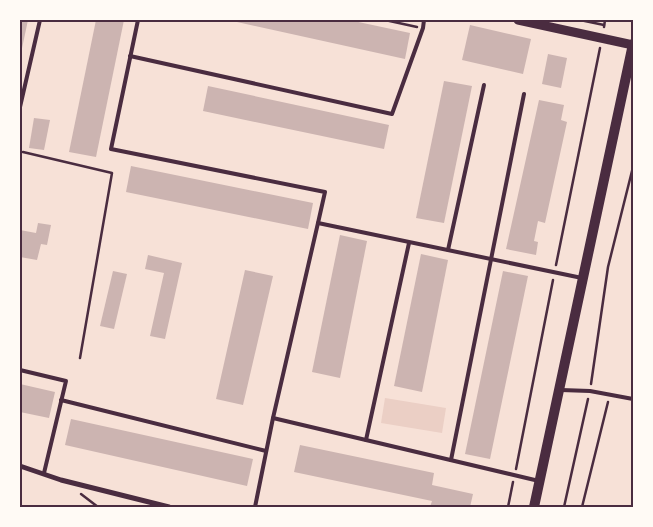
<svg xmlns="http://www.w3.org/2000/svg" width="653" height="527" font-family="'Work Sans',sans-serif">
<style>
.green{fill:#ebcfc5}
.building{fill:#ccb4b1}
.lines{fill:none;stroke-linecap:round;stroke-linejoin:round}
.path{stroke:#4a2c40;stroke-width:2.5}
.service{stroke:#4a2c40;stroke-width:4}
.minor{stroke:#4a2c40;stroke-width:5}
.tertiary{stroke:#4a2c40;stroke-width:9}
.secondary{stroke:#4a2c40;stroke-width:10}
.neatline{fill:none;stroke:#4a2c40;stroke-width:2}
</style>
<rect width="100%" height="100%" fill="#f7e1d7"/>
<path class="green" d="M 385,398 L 446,408 L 442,433 L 381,423 Z"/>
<g class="building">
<path d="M 20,20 L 28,20 L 21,53 L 20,53 Z"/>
<path d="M 96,20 L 124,20 L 96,157 L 69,152 Z"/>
<path d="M 228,20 L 349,20 L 410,33 L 405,59 Z"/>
<path d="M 470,25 L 531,39 L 523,74 L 462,60 Z"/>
<path d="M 548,54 L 567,58 L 561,88 L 542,84 Z"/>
<path d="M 444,81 L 472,86 L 444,223 L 416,218 Z"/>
<path d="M 208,86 L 389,125 L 384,149 L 203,111 Z"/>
<path d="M 539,100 L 564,105 L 561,120 L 567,122 L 545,223 L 538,221 L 534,241 L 538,242 L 536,255 L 506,249 Z"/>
<path d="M 34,118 L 50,120 L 44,150 L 29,148 Z"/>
<path d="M 131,166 L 313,203 L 308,229 L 126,192 Z"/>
<path d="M 38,223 L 51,225 L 47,245 L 41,244 L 37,260 L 20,257 L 20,230 L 36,233 Z"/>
<path d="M 340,235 L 367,241 L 340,378 L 312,372 Z"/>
<path d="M 421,254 L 448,260 L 422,392 L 394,386 Z"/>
<path d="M 148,255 L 182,263 L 165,339 L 150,336 L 164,273 L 145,269 Z"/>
<path d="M 245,270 L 273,276 L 243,405 L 216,399 Z"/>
<path d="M 113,271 L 127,274 L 114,329 L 100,326 Z"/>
<path d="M 503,271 L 528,276 L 490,459 L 465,454 Z"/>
<path d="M 20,384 L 55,392 L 49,418 L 20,412 Z"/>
<path d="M 71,419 L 253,459 L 247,486 L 65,445 Z"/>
<path d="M 300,445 L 434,473 L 432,485 L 473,494 L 470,507 L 430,507 L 432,501 L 294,472 Z"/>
</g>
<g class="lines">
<g class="path">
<path d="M 385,20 L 417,27"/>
<path d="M 580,20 L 604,25"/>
<path d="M 604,27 L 605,20"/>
<path d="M 23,152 L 112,173 L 80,358"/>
<path d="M 556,265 L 600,48"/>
<path d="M 591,384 L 608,267 L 633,167"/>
<path d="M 516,469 L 553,280"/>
<path d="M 81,494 L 98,507"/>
<path d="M 508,507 L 513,482"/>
<path d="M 564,507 L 588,399"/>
<path d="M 582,507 L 608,402"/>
</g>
<g class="service">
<path d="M 138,20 L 111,149 L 325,192 L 318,223 L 582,278"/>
<path d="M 130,56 L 392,114 L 423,28 L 424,20"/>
<path d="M 20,107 L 40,20"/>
<path d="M 448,250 L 484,85"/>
<path d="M 20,370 L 66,381 L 44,473"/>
<path d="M 561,390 L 590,391 L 633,399"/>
<path d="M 61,400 L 266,451"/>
<path d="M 273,418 L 539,481"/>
<path d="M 366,440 L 409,243"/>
<path d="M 451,460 L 524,94"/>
<path d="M 255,507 L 273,418 L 318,223"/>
</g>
<path class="minor" d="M 20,466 L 61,480 L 169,507"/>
<path class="tertiary" d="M 518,20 L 633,45"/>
<path class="secondary" d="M 534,507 L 633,44"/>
</g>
<rect width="653" height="527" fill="none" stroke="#fffaf5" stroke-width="42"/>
<rect x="21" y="21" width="611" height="485" class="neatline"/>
</svg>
